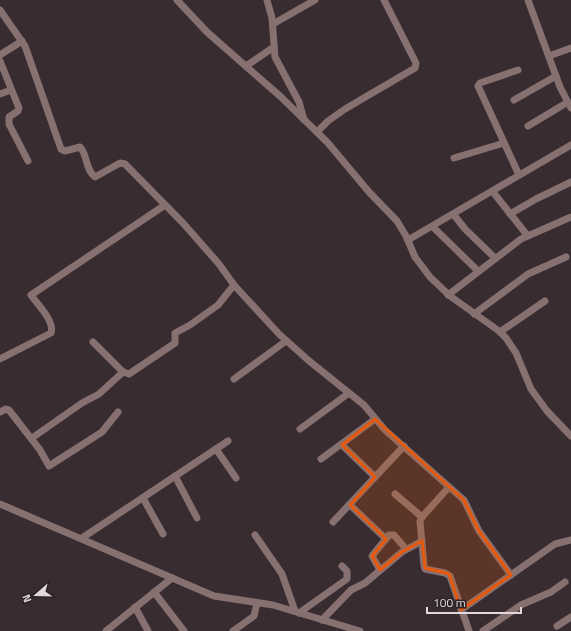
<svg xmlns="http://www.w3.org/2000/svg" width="571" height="631" font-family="'Titillium Web',sans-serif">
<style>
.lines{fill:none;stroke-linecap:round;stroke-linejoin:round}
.street{stroke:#867070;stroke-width:7}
.marked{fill:#e8590c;fill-opacity:0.2;stroke:#e8590c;stroke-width:3;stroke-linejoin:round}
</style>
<rect width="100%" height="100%" fill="#382c30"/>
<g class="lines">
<g class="street">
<path d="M 177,0 L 207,32 L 281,97 L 328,143 L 369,192 L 397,221 L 406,236 L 415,257 L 430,277 L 450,296 L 499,331 L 506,338 L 516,353 L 531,389 L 547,411 L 571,436"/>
<path d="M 267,0 L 272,18 L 275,57 L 299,102 L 304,120"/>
<path d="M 528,0 L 560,87 L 571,108"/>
<path d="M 0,10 L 25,46 L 61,149 L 65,151 L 80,147 C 88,155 85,170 95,177 L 120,163 L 125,164 L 183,223 L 219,264 L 234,285 L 279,334 L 308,360 L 364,405 L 385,430 L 464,500 L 479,531 L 511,575"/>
<path d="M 273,24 L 315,0"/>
<path d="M 0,55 L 22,41"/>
<path d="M 549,56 L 571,48"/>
<path d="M 0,61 L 19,108 L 18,111 L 9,117 L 9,124 L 28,161"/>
<path d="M 246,66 L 274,47"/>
<path d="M 518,70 L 480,83 L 478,86 L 519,175"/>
<path d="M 0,94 L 11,90"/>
<path d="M 514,100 L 556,76"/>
<path d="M 528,126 L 568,102"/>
<path d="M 317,132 L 328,121 L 345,109 L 415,68 L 416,63 L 384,0"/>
<path d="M 454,158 L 504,143"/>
<path d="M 493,192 L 527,235"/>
<path d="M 510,214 L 536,199 L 571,182"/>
<path d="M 454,215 L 465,229 L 495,258"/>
<path d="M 433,227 L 478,271"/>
<path d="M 408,240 L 571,145"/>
<path d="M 448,295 L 521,239 L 571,217"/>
<path d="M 474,314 L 528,274 L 566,257"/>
<path d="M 500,332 L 545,301"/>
<path d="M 93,342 L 123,372 L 129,374 L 175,343 L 175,333 L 190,325 L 218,305 L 234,285"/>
<path d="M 0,359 L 51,333 C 55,321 37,304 31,295 L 165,205"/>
<path d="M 234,379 L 286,341"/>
<path d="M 0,412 L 6,409 L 9,410 L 40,450 L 49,466 L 102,432 L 118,412"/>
<path d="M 300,429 L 349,393"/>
<path d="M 32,438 L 82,403 L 99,394 L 123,372"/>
<path d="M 342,445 L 375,477"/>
<path d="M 216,449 L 236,478"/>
<path d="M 321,459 L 375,419"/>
<path d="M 175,476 L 197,518"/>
<path d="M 449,487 L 422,517 L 420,521 L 424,566 L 425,569 L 445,573 L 450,576 L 469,631"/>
<path d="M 395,494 L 422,517"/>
<path d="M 143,498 L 163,534"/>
<path d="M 0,504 L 214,596 L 273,605 L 360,631"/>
<path d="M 350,505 L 386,539"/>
<path d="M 333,522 L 404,446"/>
<path d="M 255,535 L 282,574 L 295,611"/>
<path d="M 82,538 L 228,441"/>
<path d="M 380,570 L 372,556 L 389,535 L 394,535 L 406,549"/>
<path d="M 154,592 L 184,631"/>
<path d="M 135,607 L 148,631"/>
<path d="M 461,610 L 555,544 L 571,540"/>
<path d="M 299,613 L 347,579 L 347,571 L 342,566"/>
<path d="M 322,620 L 351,590 L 365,583 L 402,552 L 422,541"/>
<path d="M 557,626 L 571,617"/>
<path d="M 106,631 L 172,578"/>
<path d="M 233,631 L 254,616 L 257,603"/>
<path d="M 483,631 L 521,605 L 551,592 L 565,582"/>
</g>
</g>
<path class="marked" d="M 375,419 L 464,500 L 479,531 L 511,575 L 461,610 L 449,574 L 425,568 L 422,541 L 402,552 L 380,570 L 372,556 L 386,539 L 350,505 L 375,477 L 342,445 Z"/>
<g transform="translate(36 595) rotate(250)" stroke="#2d2226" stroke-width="3" paint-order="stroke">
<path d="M0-3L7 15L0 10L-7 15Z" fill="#e0d8da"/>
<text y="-6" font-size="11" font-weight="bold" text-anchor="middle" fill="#e0d8da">N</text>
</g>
<path d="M427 607v6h94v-6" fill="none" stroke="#e0d8da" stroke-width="2"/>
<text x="433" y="607" font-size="12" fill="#e0d8da" stroke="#2d2226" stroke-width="3" paint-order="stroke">100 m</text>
</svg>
